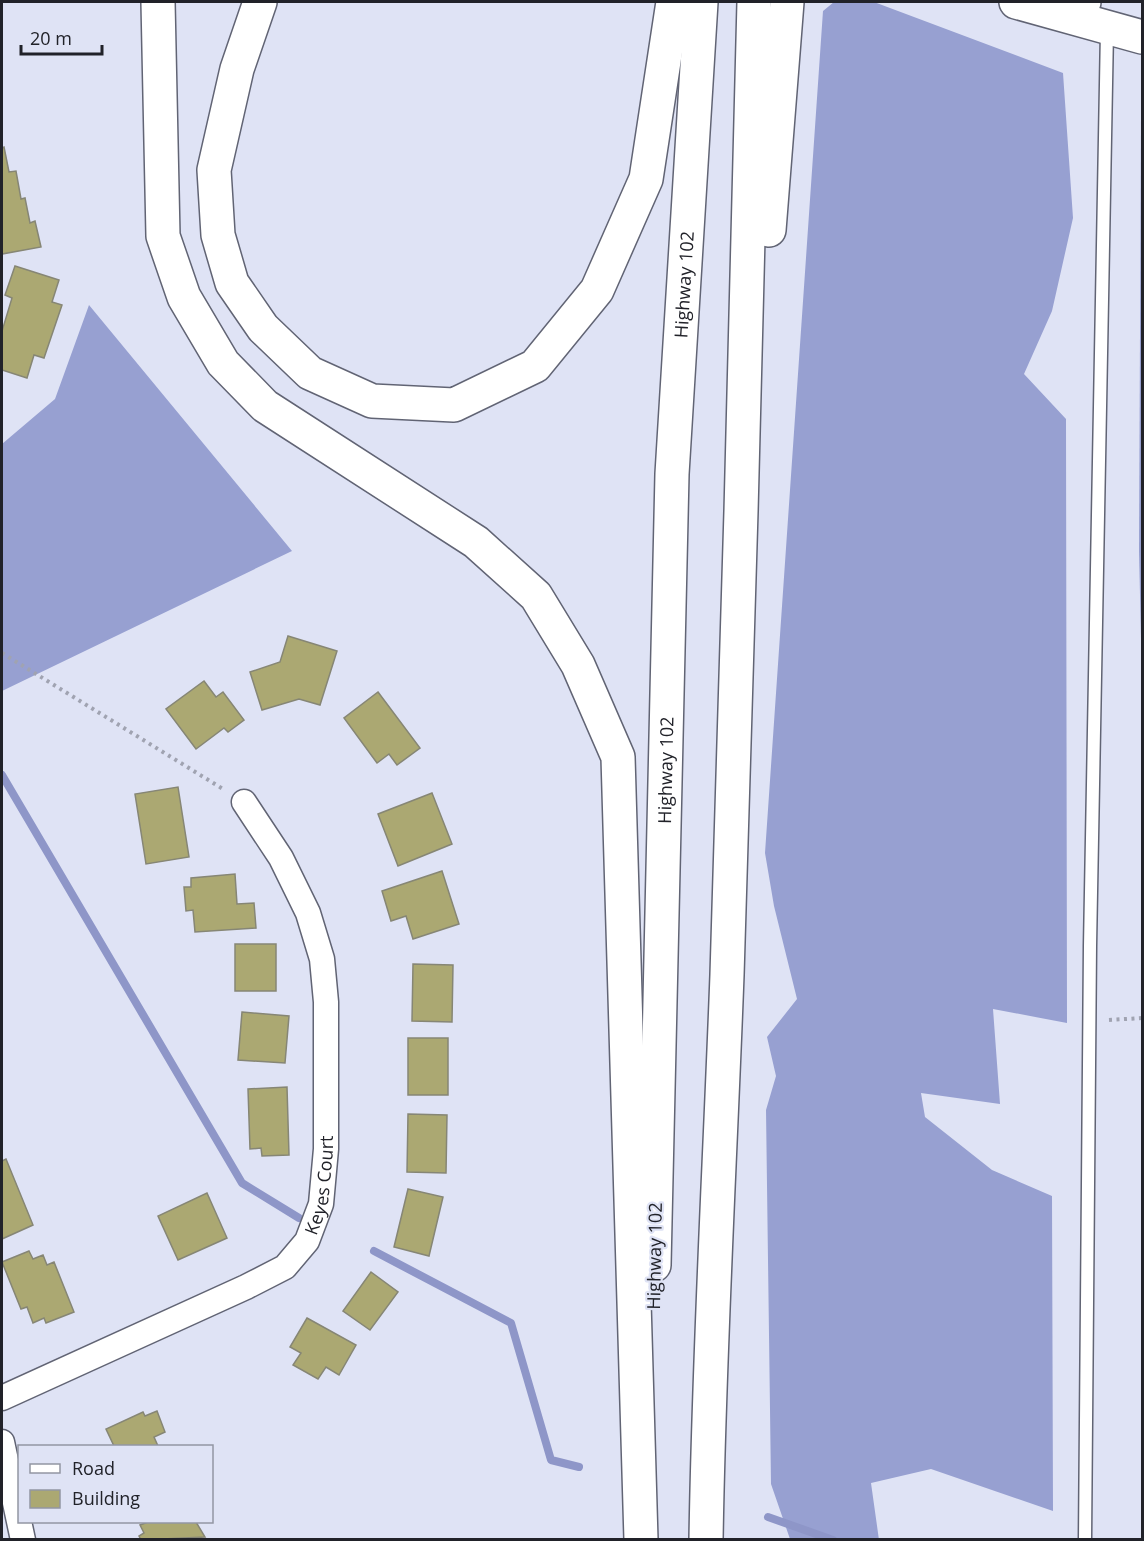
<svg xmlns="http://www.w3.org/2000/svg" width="1144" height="1541" font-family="'Open Sans',sans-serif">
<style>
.forest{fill:#97a0d1}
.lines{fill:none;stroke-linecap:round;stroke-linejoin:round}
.stream{stroke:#8e96c8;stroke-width:8}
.building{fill:#aba872;stroke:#868675;stroke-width:1.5}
.service-casing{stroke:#616474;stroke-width:15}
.minor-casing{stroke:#616474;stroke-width:27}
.secondary-casing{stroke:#616474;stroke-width:36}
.motorway-casing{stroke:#616474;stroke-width:36}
.path{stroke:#a0a3b1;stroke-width:4;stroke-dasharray:3 4.5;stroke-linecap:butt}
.service{stroke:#fff;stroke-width:12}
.minor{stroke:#fff;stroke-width:24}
.secondary{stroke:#fff;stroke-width:33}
.motorway{stroke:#fff;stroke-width:33}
.labels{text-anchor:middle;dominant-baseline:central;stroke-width:4.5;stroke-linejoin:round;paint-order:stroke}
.street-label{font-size:18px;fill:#212229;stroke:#dfe3f5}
</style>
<rect width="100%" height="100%" fill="#dfe3f5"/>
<g class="forest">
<path d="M 834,2 L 874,2 L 1063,73 L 1073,218 L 1052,311 L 1024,374 L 1066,419 L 1067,1023 L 993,1009 L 1000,1104 L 921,1093 L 925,1117 L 992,1170 L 1052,1196 L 1053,1511 L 931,1469 L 871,1483 L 879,1540 L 790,1539 L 771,1484 L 766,1110 L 776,1076 L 767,1037 L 797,999 L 774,906 L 765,853 L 823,11 Z"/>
<path d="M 1141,115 L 1142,116 L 1142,683 L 1139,551 Z"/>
<path d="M 89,305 L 292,551 L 2,691 L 2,444 L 55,399 Z"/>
</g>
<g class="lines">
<g class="stream">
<path d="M 2,775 L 242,1183 L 299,1218"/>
<path d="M 374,1251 L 511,1323 L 551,1460 L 579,1467"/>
<path d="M 768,1517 L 833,1540"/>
</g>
</g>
<g class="building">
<path d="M 4,147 L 9,172 L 16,171 L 21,199 L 25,198 L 30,223 L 35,221 L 41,247 L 2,254 L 2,148 Z"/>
<path d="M 15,266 L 59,280 L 52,302 L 62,305 L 44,358 L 34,355 L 27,378 L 2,370 L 2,331 L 12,298 L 5,295 Z"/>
<path d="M 288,636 L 337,651 L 320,705 L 299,699 L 262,710 L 250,672 L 280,662 Z"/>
<path d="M 204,681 L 216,697 L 223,692 L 244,720 L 228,732 L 224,728 L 196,749 L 166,709 Z"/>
<path d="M 378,692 L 420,748 L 397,765 L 389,754 L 377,763 L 344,718 Z"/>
<path d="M 178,787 L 189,857 L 146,864 L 135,794 Z"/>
<path d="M 432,793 L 452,844 L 398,866 L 378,814 Z"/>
<path d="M 442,871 L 459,924 L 413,939 L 406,916 L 391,921 L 382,891 Z"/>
<path d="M 235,874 L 237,904 L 254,903 L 256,928 L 195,932 L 193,910 L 186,911 L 184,887 L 191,887 L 191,878 Z"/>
<rect x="235" y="944" width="41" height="47"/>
<path d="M 413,964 L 453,965 L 452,1022 L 412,1021 Z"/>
<path d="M 242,1012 L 289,1016 L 285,1063 L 238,1060 Z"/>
<rect x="408" y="1038" width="40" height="57"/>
<path d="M 287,1087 L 289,1155 L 262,1156 L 261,1148 L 250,1149 L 248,1089 Z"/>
<path d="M 408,1114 L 447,1115 L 446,1173 L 407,1172 Z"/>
<path d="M 6,1159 L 33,1225 L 2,1239 L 2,1161 Z"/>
<path d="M 408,1189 L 443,1197 L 429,1256 L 394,1247 Z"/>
<path d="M 207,1193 L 227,1238 L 178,1260 L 158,1216 Z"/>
<path d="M 29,1251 L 33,1259 L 43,1255 L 47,1265 L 54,1262 L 74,1312 L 46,1323 L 44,1318 L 33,1323 L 27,1307 L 21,1309 L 2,1262 Z"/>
<path d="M 371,1272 L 398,1292 L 370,1330 L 343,1311 Z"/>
<path d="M 307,1318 L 356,1345 L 339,1375 L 326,1367 L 318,1379 L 293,1365 L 301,1353 L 290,1347 Z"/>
<path d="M 157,1411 L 165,1432 L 154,1437 L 158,1446 L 114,1446 L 106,1429 L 143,1412 L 145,1416 Z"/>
<path d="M 148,1522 L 196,1522 L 205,1537 L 141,1540 L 139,1536 L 144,1533 L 140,1525 Z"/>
</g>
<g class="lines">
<defs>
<path id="service" d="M 1085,1540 L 1090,946 L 1107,30"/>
<g id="minor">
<path id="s1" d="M 2,1398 L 246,1287 L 285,1267 L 307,1241 L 321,1204 L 326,1149 L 326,1002 L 322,959 L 308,913 L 281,858 L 244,802"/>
<path d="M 2,1442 L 23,1540"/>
</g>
<path id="secondary" d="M 1016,2 L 1142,37"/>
<g id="motorway">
<path d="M 158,2 L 163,236 L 184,297 L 223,363 L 265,406 L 476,542 L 536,596 L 578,665 L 618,757 L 641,1540"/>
<path d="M 260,2 L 237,69 L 214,170 L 218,235 L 232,283 L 263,328 L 310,373 L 372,401 L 454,405 L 535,366 L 597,290 L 646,179 L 673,2"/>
<path d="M 1076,2 L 1084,2"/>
<path d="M 769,230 L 787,2"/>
<path id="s2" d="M 654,1265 L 672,474 L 701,2"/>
<path d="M 706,1540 C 709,1351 720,1163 727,975 C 738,651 746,326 754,2"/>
</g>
</defs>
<use href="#service" class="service-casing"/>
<use href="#minor" class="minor-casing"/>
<use href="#secondary" class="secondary-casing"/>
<use href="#motorway" class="motorway-casing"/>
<g class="path">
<path d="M 2,653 L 223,789"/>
<path d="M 1109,1020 L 1142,1018"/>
</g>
<use href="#service" class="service"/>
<use href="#minor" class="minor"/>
<use href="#secondary" class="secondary"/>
<use href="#motorway" class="motorway"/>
</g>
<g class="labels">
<g class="street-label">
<text stroke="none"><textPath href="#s2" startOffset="981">Highway 102</textPath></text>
<text stroke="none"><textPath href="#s2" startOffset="495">Highway 102</textPath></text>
<text stroke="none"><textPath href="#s1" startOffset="404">Keyes Court</textPath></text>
<text transform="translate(654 1256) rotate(-89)">Highway 102</text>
</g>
</g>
<rect width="1144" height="1541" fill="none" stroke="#212229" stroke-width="6"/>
<rect x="18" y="1445" width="195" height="78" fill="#dfe3f5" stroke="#9396a3" stroke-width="1.5"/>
<rect x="30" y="1464" width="30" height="9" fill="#ffffff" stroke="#9396a3" stroke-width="1.5"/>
<text x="72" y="1475" font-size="18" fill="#212229">Road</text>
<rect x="30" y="1490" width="30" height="18" fill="#aba872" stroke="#9396a3" stroke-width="1.5"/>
<text x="72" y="1505" font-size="18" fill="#212229">Building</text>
<path d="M21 45v9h81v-9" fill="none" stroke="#212229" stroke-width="3"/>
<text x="30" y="45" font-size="18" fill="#212229" stroke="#dfe3f5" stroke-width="4.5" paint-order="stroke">20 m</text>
</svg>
